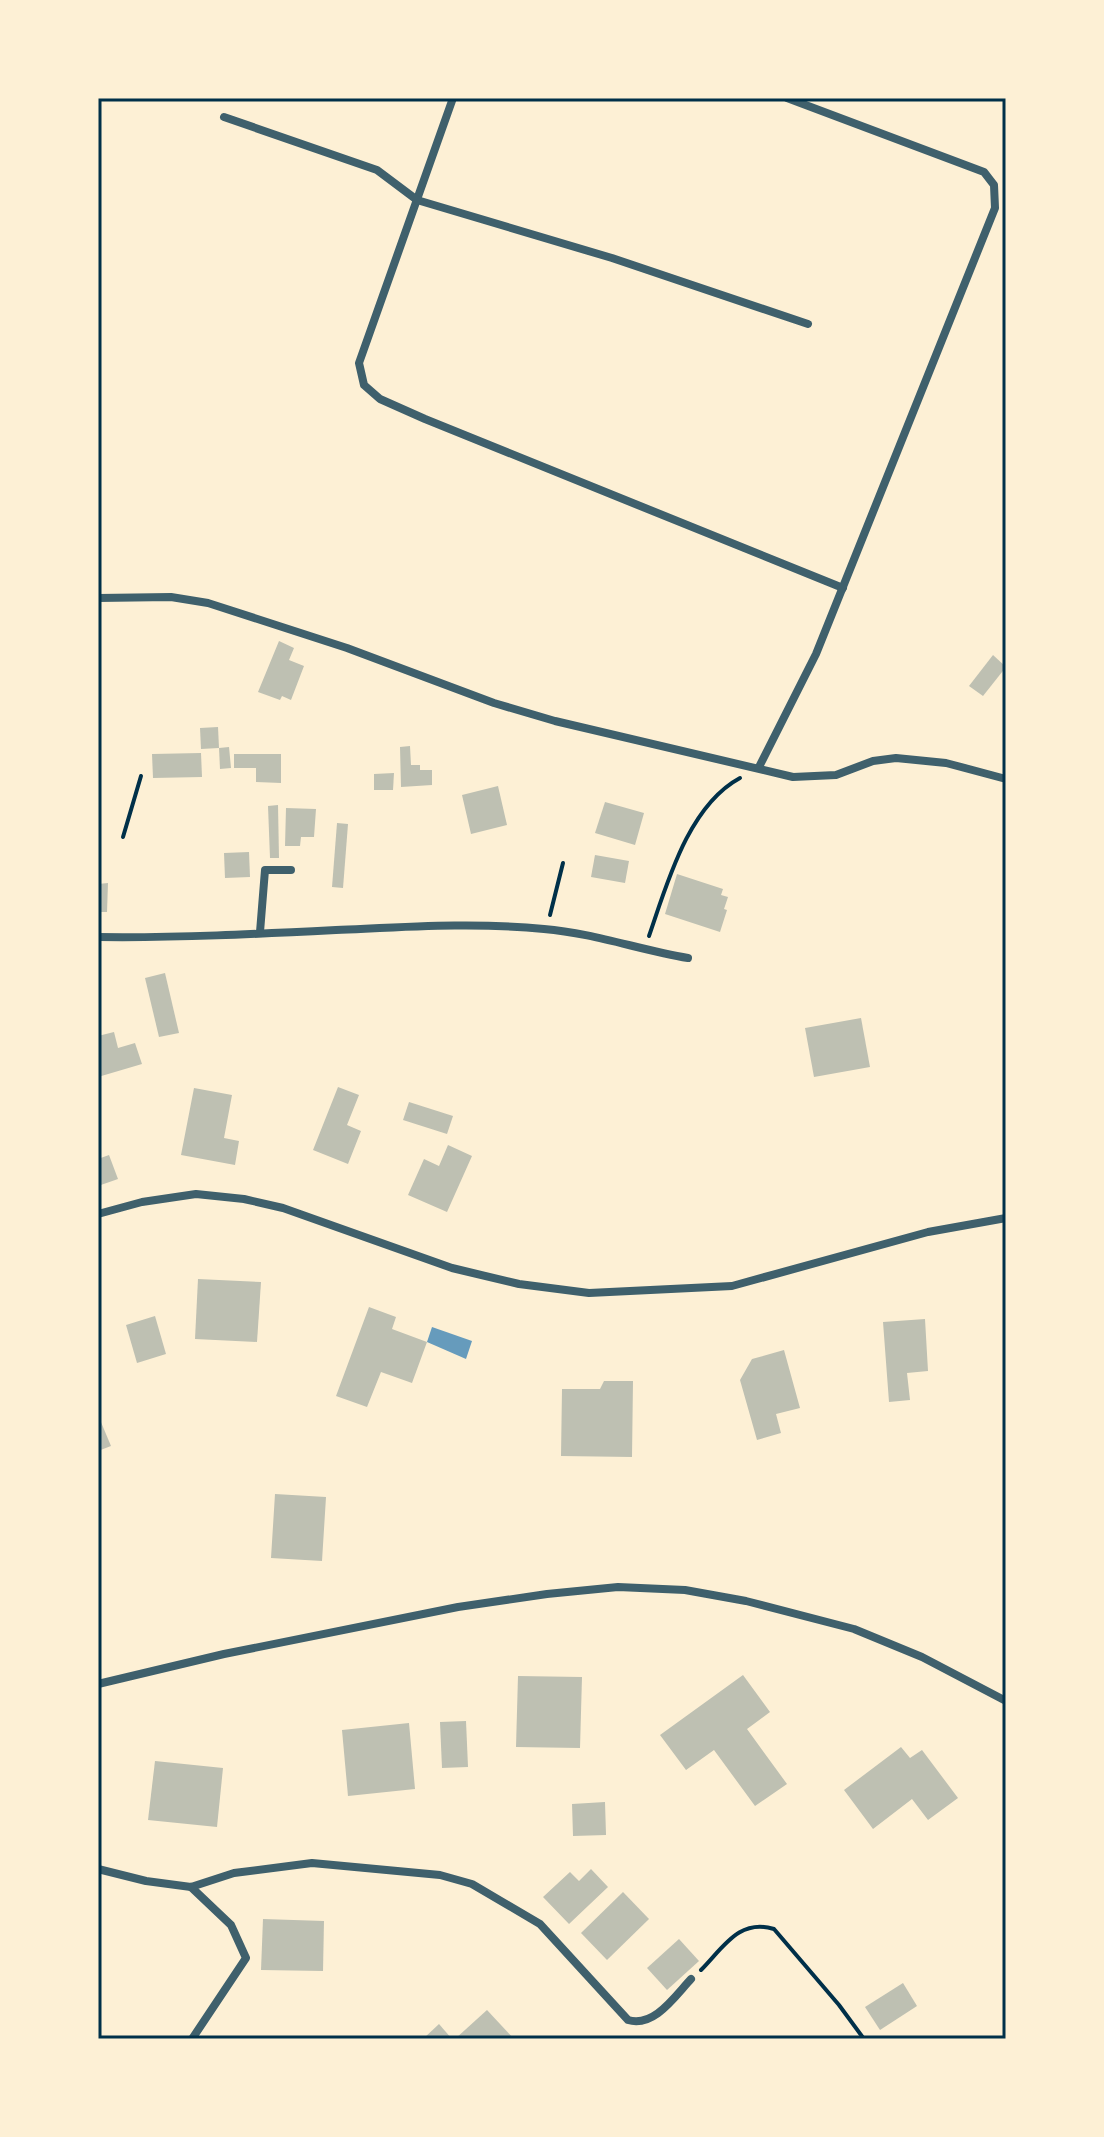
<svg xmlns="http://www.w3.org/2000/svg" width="1104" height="2137" font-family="'Space Grotesk',sans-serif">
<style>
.water{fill:#669bbc}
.building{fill:#bec0b2}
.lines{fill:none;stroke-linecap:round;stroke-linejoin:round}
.path{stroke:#003049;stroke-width:4}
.minor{stroke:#3f606c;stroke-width:8}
.neatline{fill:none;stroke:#003049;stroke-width:3}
</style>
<rect width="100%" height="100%" fill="#fdf0d5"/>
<path class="water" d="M 432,1327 L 472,1341 L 466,1359 L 427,1342 Z"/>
<g class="building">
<path d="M 279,641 L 294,648 L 289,660 L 304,666 L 291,700 L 282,696 L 280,700 L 258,692 Z"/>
<path d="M 993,655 L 1006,667 L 983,696 L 969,686 Z"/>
<path d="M 218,727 L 219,748 L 201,749 L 200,728 Z"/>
<path d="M 410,746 L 411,765 L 420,765 L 420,770 L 432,770 L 432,785 L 401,787 L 400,747 Z"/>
<path d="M 229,747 L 231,768 L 220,769 L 219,748 Z"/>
<path d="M 201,753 L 202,777 L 153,778 L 152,754 Z"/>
<path d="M 234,754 L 281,754 L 281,783 L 256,782 L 256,768 L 234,768 Z"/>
<path d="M 394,773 L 393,790 L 374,790 L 374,774 Z"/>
<path d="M 498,786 L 507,825 L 471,834 L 462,795 Z"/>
<path d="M 605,802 L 644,813 L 635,845 L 595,833 Z"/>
<path d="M 278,805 L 279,858 L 270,858 L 268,806 Z"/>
<path d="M 286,808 L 316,809 L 314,837 L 301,837 L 300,846 L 285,846 Z"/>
<path d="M 337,823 L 348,824 L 343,888 L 332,887 Z"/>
<path d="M 249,852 L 250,877 L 225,878 L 224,853 Z"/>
<path d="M 595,855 L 629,861 L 625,883 L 591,877 Z"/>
<path d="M 677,874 L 723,889 L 721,895 L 728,897 L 724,909 L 727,910 L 720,932 L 665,914 Z"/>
<path d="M 108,883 L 107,912 L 98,912 L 98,884 Z"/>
<path d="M 165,973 L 179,1033 L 159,1037 L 145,978 Z"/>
<path d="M 861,1018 L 870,1067 L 814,1077 L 805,1028 Z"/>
<path d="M 114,1032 L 118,1048 L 135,1043 L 142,1064 L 98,1077 L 98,1036 Z"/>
<path d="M 338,1087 L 359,1095 L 347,1125 L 361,1131 L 348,1164 L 313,1150 Z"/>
<path d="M 194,1088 L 232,1095 L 224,1138 L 239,1141 L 235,1165 L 181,1155 Z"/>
<path d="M 409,1102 L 453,1116 L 447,1134 L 403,1120 Z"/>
<path d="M 448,1145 L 472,1156 L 447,1212 L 408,1195 L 424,1159 L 439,1166 Z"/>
<path d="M 109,1155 L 118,1179 L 98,1186 L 98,1159 Z"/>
<path d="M 198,1279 L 261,1282 L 257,1342 L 195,1339 Z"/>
<path d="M 369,1307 L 396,1317 L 392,1329 L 427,1342 L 412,1383 L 381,1372 L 367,1407 L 336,1396 Z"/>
<path d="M 155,1316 L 166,1354 L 137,1363 L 126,1325 Z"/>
<path d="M 925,1319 L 928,1371 L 907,1373 L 910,1400 L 889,1402 L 883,1322 Z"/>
<path d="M 784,1350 L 800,1408 L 776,1414 L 781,1433 L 757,1440 L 740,1380 L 752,1359 Z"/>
<path d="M 604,1381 L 633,1381 L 632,1457 L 561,1456 L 562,1389 L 600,1389 Z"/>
<path d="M 98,1415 L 111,1446 L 98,1451 Z"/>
<path d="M 275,1494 L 326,1497 L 322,1561 L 271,1558 Z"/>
<path d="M 743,1675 L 770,1712 L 747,1729 L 787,1784 L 755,1806 L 714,1750 L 686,1770 L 660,1735 Z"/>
<path d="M 518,1676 L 582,1677 L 580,1748 L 516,1747 Z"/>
<path d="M 466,1721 L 468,1767 L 442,1768 L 440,1722 Z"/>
<path d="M 409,1723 L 415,1789 L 348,1796 L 342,1730 Z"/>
<path d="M 901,1747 L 910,1758 L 922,1750 L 958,1798 L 928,1820 L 912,1799 L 873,1829 L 844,1790 Z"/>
<path d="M 155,1761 L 223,1768 L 217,1827 L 148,1820 Z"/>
<path d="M 605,1802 L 606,1835 L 573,1836 L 572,1804 Z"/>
<path d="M 591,1869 L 608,1887 L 569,1924 L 543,1897 L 570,1872 L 579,1881 Z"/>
<path d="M 623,1892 L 649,1919 L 607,1960 L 581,1933 Z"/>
<path d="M 263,1919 L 324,1921 L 323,1971 L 261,1970 Z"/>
<path d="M 679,1939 L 699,1961 L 667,1990 L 647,1968 Z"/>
<path d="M 903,1983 L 917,2006 L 880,2030 L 865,2007 Z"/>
<path d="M 487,2010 L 514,2039 L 455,2039 Z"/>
<path d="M 439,2024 L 452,2039 L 423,2039 Z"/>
</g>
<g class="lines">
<g class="path">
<path d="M 123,837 L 141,776"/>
<path d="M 550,915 L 563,863"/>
<path d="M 649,936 C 667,884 688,806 740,778"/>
<path d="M 701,1970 C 723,1948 739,1918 774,1929 L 839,2005 L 864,2039"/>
</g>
<g class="minor">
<path d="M 453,98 L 359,363 L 364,385 L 380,399 L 425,419 L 843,588"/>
<path d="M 224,117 L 377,170 L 417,200 L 612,258 L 808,324"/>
<path d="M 98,598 L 171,597 L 208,603 L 347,648 L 494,703 L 555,721 L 793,777 L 836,775 L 873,761 L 896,758 L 946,763 L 1006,779"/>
<path d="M 759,767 L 816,654 L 995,208 L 994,185 L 984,172 L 787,98"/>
<path d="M 260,932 L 265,870 L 291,870"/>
<path d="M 98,937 C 177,938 257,934 336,930 C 405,927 475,922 544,929 C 593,933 640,950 688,958"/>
<path d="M 98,1214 L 142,1202 L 196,1194 L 244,1199 L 283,1208 L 452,1268 L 519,1284 L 589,1293 L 732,1286 L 928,1232 L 1006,1218"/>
<path d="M 98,1684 L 224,1654 L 458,1607 L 547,1594 L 618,1587 L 685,1590 L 746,1601 L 854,1629 L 922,1657 L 1006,1701"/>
<path d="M 98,1869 L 146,1881 L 191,1887 L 234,1873 L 312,1863 L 440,1875 L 472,1884 L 540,1924 L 628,2020 C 654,2028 675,1996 691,1979"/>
<path d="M 191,1887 L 231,1925 L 246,1958 L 192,2039"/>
</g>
</g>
<rect width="1104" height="2137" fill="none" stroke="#fdf0d5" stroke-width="200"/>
<rect x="100" y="100" width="904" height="1937" class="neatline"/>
</svg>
